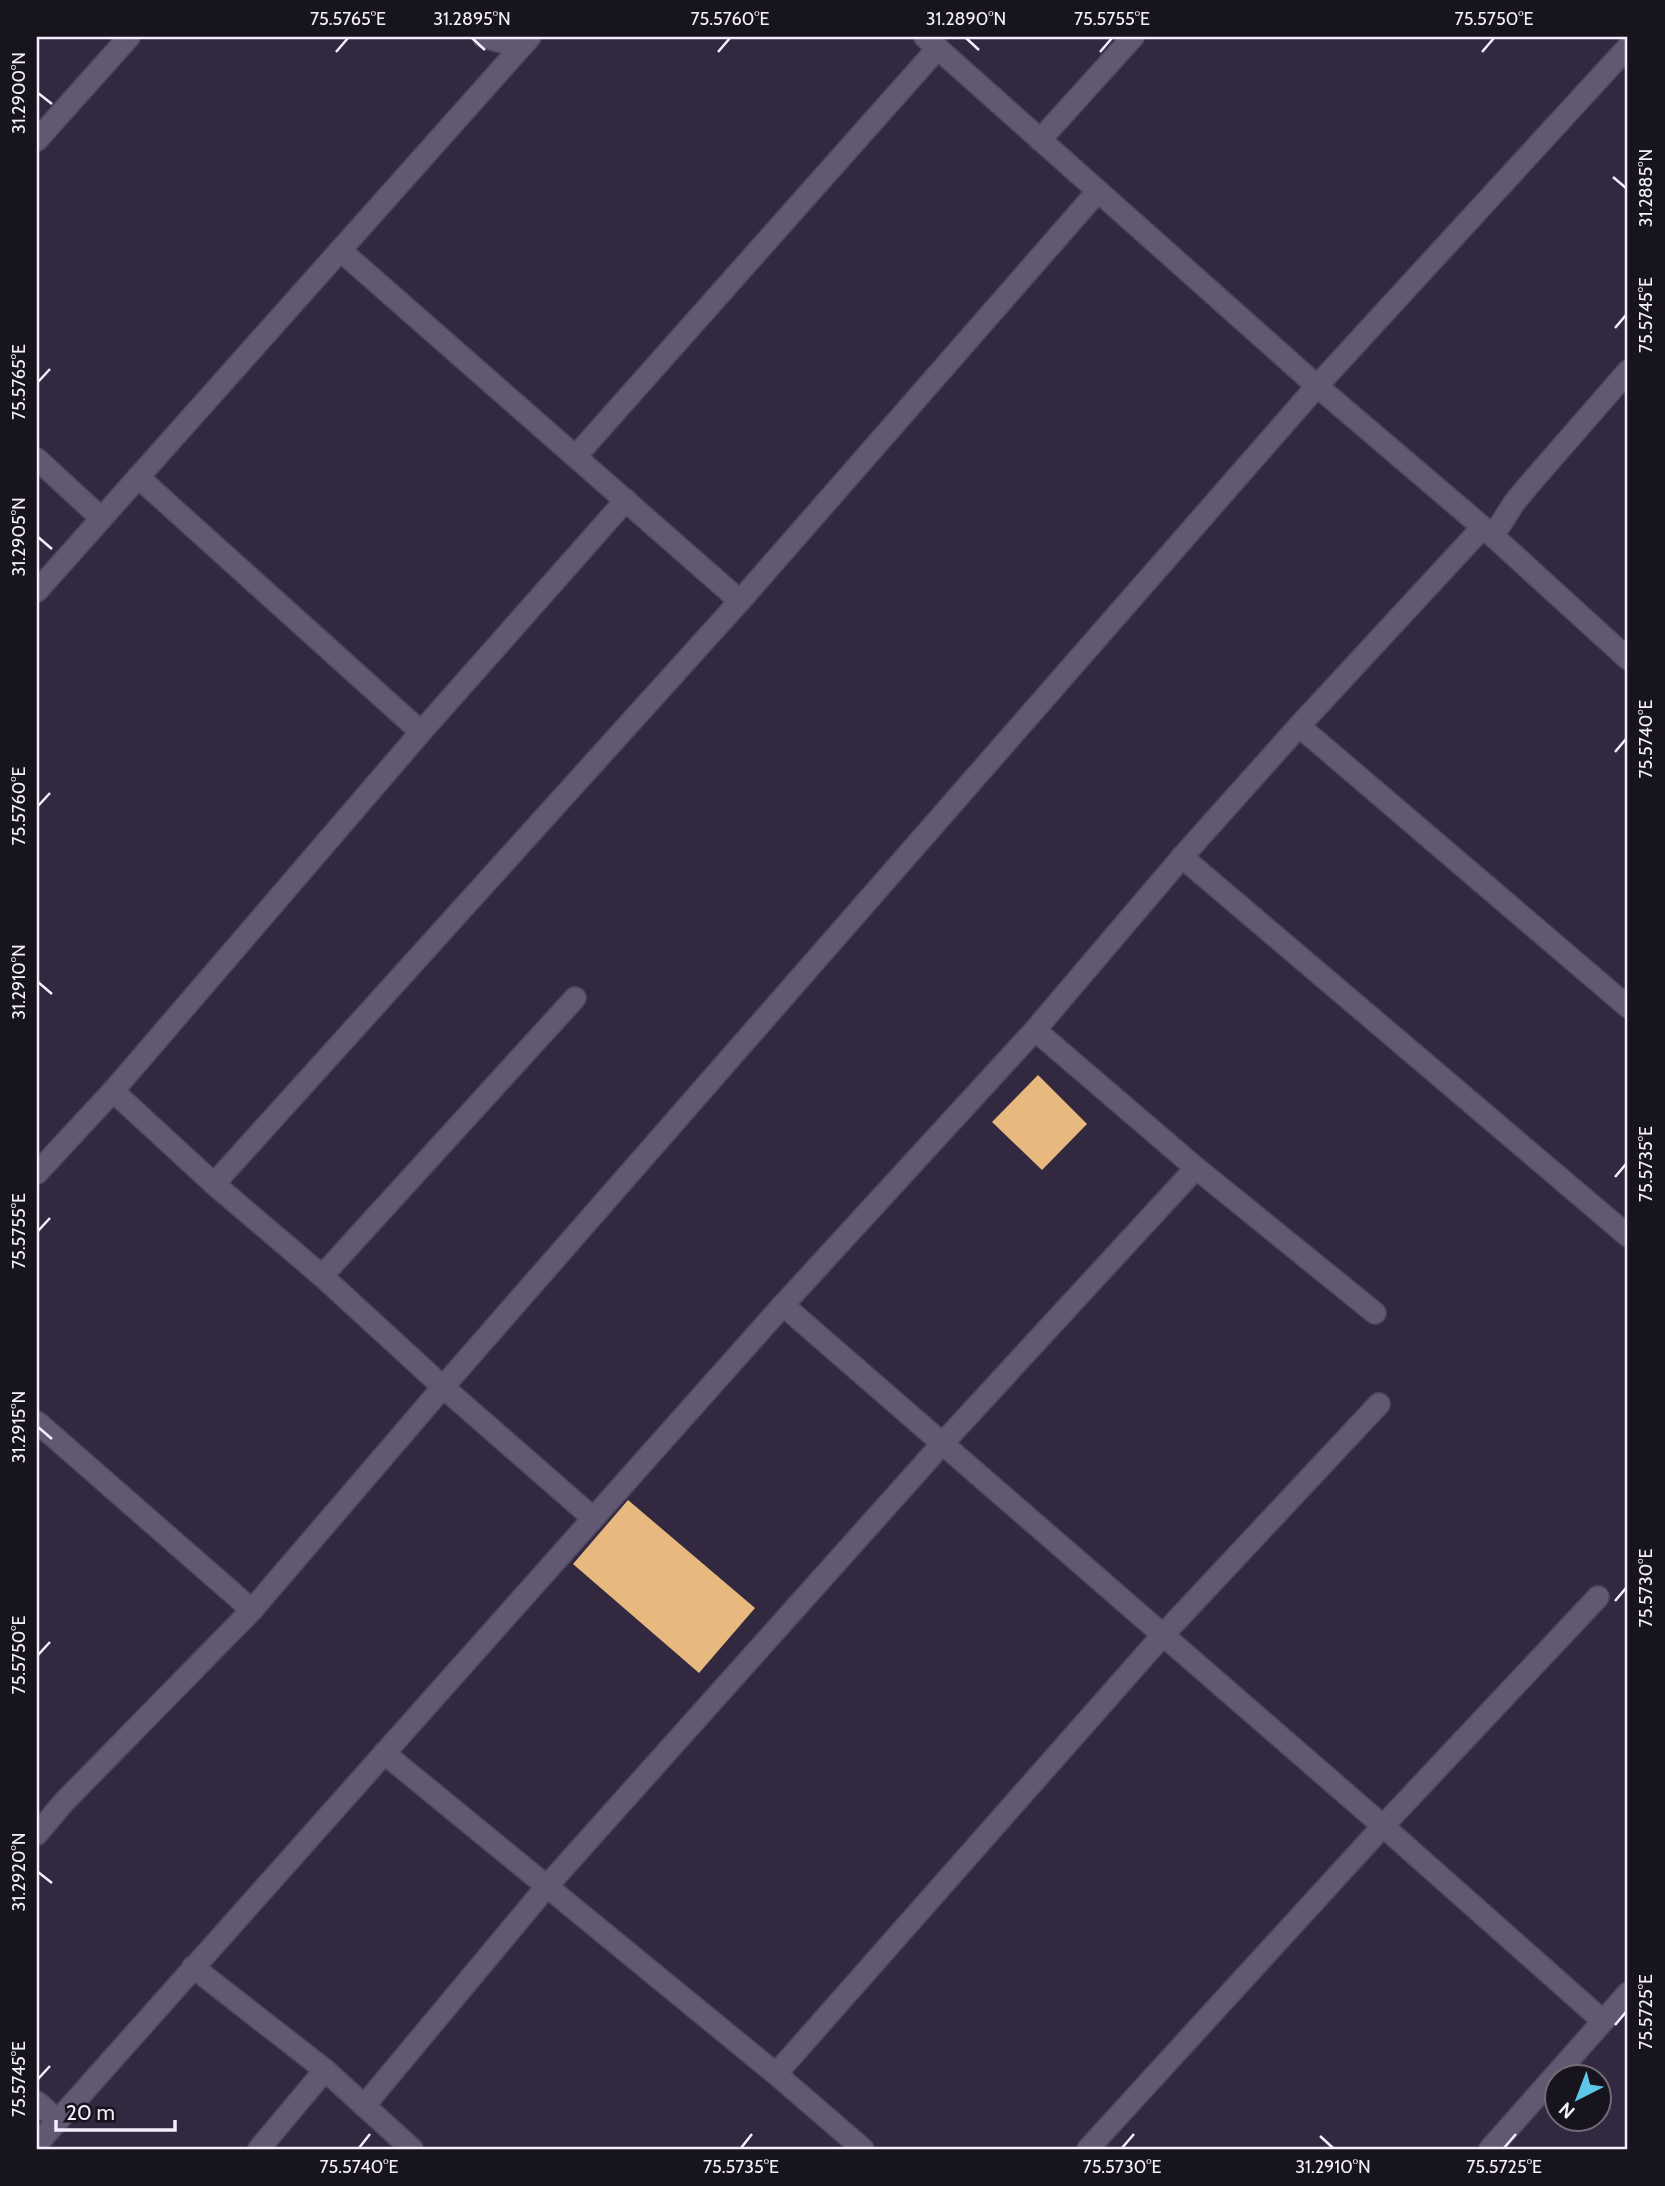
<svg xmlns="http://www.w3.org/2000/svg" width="1665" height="2186" font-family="Cabin,sans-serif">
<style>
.building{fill:#e8b97f}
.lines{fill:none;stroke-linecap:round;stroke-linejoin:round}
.minor-casing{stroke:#4e465a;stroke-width:24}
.minor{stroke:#625872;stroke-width:21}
.ticks{fill:none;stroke:#f4effe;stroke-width:2.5}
.neatline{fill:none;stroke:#f4effe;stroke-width:2.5}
.ticks-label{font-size:18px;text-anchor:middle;fill:#f4effe}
</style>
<rect width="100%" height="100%" fill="#322940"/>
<g class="building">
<path d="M 1038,1075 L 1087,1124 L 1042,1170 L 992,1122 Z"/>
<path d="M 628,1500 L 755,1608 L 699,1673 L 573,1564 Z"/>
</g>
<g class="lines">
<defs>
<g id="minor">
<path d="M 484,37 L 520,47"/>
<path d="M 925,37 L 1317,386 L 1493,536 L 1628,659"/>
<path d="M 37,140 L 129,37"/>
<path d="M 1040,140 L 1133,37"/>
<path d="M 340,250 L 740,601"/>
<path d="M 576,456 L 938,48"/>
<path d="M 37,459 L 101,518"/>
<path d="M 138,477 L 421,732"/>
<path d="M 1493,536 L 1514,503 L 1528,486 L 1628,371"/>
<path d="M 37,591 L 530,37"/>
<path d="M 1299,726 L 1628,1007"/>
<path d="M 1182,857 L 1628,1236"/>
<path d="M 1035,1030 L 1196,1168 L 1375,1313"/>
<path d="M 113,1091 L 214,1184 L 322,1276 L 443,1387 L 593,1518"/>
<path d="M 37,1173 L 113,1091 L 421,732 L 626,500"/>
<path d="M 214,1184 L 740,601 L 1098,191"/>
<path d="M 322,1276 L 575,998"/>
<path d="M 783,1305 L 1383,1826 L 1603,2021"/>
<path d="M 37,1422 L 252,1610"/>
<path d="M 384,1753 L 776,2074 L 863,2149"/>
<path d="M 37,1834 L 64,1802 L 252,1610 L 443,1387 L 1317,386 L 1628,47"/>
<path d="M 193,1967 L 325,2070 L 412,2149"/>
<path d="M 776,2074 L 1162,1636 L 1379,1404"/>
<path d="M 37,2102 L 58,2121"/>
<path d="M 364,2106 L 548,1885 L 942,1444 L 1196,1168"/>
<path d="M 37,2144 L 783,1305 L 1035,1030 L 1182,857 L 1299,726 L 1482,528"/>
<path d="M 259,2149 L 325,2070"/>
<path d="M 1088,2149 L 1383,1826 L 1598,1597"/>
<path d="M 1490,2149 L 1628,1993"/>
</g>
</defs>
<use href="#minor" class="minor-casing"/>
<use href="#minor" class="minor"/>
</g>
<path class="ticks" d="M 472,38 L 485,50M 966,38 L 979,50M 336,52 L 348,38M 718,52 L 730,38M 1100,52 L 1112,38M 1482,52 L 1494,38M 38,93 L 52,104M 1613,177 L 1626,188M 1615,328 L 1626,315M 38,382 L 50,369M 38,537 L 52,549M 1615,752 L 1626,739M 38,806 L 50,793M 38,982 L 52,994M 1615,1177 L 1626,1164M 38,1231 L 50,1218M 38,1427 L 52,1439M 1615,1601 L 1626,1588M 38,1655 L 50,1642M 38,1872 L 52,1883M 1615,2025 L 1626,2012M 38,2079 L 50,2066M 1320,2136 L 1333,2148M 359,2148 L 370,2134M 741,2148 L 752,2134M 1122,2148 L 1134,2134M 1504,2148 L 1516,2134"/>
<rect width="1665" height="2186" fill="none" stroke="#18141e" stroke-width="77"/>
<g transform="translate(1578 2098) rotate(222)"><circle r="33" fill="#18141e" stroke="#706c78" stroke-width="2"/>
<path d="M0-5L12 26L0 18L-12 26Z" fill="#5cc7e7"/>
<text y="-10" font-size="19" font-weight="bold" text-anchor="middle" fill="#f4effe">N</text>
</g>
<path d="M56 2120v10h119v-10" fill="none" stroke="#f4effe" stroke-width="3.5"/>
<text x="66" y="2120" font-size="21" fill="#f4effe" stroke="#18141e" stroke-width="5" paint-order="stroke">20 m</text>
<rect x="38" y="38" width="1588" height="2110" class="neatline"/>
<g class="ticks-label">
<text x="348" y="25">75.5765°E</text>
<text x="472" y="25">31.2895°N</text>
<text x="730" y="25">75.5760°E</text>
<text x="966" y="25">31.2890°N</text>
<text x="1112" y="25">75.5755°E</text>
<text x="1494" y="25">75.5750°E</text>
<text transform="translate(19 93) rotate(-90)" y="6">31.2900°N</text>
<text transform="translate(1646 188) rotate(-90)" y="6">31.2885°N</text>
<text transform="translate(1646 315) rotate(-90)" y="6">75.5745°E</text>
<text transform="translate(19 382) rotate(-90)" y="6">75.5765°E</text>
<text transform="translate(19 537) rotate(-90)" y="6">31.2905°N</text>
<text transform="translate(1646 739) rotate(-90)" y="6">75.5740°E</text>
<text transform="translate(19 806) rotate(-90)" y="6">75.5760°E</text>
<text transform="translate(19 982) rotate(-90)" y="6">31.2910°N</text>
<text transform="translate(1646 1164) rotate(-90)" y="6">75.5735°E</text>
<text transform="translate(19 1231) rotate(-90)" y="6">75.5755°E</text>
<text transform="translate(19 1427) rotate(-90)" y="6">31.2915°N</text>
<text transform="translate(1646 1588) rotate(-90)" y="6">75.5730°E</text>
<text transform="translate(19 1655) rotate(-90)" y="6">75.5750°E</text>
<text transform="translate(19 1872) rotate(-90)" y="6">31.2920°N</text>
<text transform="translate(1646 2012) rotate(-90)" y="6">75.5725°E</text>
<text transform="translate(19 2079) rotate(-90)" y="6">75.5745°E</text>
<text x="359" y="2173">75.5740°E</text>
<text x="741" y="2173">75.5735°E</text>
<text x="1122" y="2173">75.5730°E</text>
<text x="1333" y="2173">31.2910°N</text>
<text x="1504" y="2173">75.5725°E</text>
</g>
</svg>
